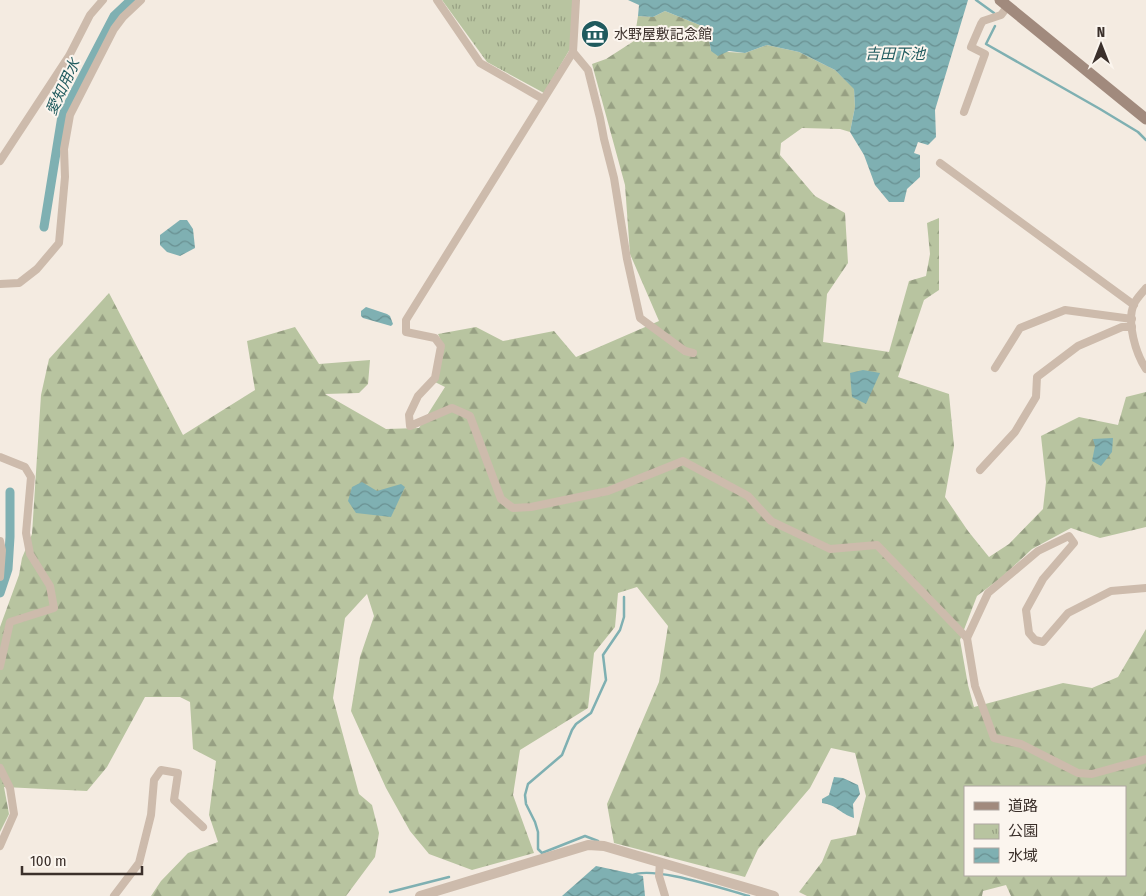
<svg xmlns="http://www.w3.org/2000/svg" width="1146" height="896" font-family="'Fira Sans Condensed','Noto Sans JP',sans-serif">
<style>
.forest{fill:url(#forest-firs);fill-rule:evenodd}
.park{fill:url(#park-tufts)}
.water{fill:url(#water-waves)}
.lines{fill:none;stroke-linecap:round;stroke-linejoin:round}
.stream{stroke:#7fb0b2;stroke-width:2.5}
.canal{stroke:#7fb0b2;stroke-width:9}
.minor{stroke:#cdbbac;stroke-width:8}
.tertiary{stroke:#cdbbac;stroke-width:10}
.secondary{stroke:#a18a7d;stroke-width:11}
.labels{text-anchor:middle;dominant-baseline:central;stroke-width:4;stroke-linejoin:round;paint-order:stroke}
.poi-label{font-size:14px;fill:#3b302b;stroke:#fbf5ee;text-anchor:start}
.water-label{font-size:15px;font-style:italic;fill:#1f5a5e;stroke:#fbf5ee}
</style>
<defs>
<pattern id="forest-firs" width="22" height="20" patternUnits="userSpaceOnUse" patternTransform="scale(1.25)"><rect width="22" height="20" fill="#b8c4a0"/><path d="M5 1l3.5 6h-7zM16 11l3.5 6h-7z" fill="#97a083"/></pattern>
<pattern id="park-tufts" width="24" height="20" patternUnits="userSpaceOnUse" patternTransform="scale(1.25)"><rect width="24" height="20" fill="#b8c4a0"/><path d="M3 7l-1-3M5 7V3M7 7l1-3M15 17l-1-3M17 17v-4M19 17l1-3" fill="none" stroke="#97a083"/></pattern>
<pattern id="water-waves" width="16" height="10" patternUnits="userSpaceOnUse" patternTransform="scale(1.25)"><rect width="16" height="10" fill="#7fb0b2"/><path d="M0 5q4-4 8 0t8 0" fill="none" stroke="#699091"/></pattern>
</defs>
<rect width="100%" height="100%" fill="#f4ebe1"/>
<path class="forest" d="M 665,11 L 707,28 L 711,51 L 745,53 L 767,45 L 799,52 L 835,70 L 854,88 L 855,107 L 850,132 L 840,129 L 802,128 L 781,143 L 780,155 L 815,196 L 845,213 L 848,263 L 827,294 L 823,342 L 889,352 L 909,281 L 926,276 L 930,254 L 927,223 L 939,218 L 939,290 L 924,300 L 898,377 L 949,394 L 954,446 L 945,497 L 968,531 L 989,557 L 1009,544 L 1043,509 L 1046,482 L 1041,436 L 1079,417 L 1118,425 L 1126,397 L 1146,392 L 1146,527 L 1100,538 L 1071,528 L 1032,549 L 1002,577 L 977,596 L 960,640 L 968,685 L 974,707 L 1063,683 L 1092,688 L 1118,677 L 1146,629 L 1146,896 L 1011,896 L 1006,885 L 983,891 L 982,896 L 807,896 L 799,892 L 822,862 L 831,840 L 856,835 L 866,796 L 855,753 L 831,748 L 810,788 L 758,849 L 745,877 L 614,843 L 607,804 L 659,682 L 668,626 L 637,587 L 618,593 L 615,627 L 594,653 L 588,708 L 520,750 L 513,795 L 534,853 L 472,870 L 429,854 L 410,831 L 386,788 L 351,711 L 360,657 L 374,616 L 367,594 L 345,618 L 333,698 L 359,794 L 372,805 L 379,833 L 375,857 L 346,896 L 151,896 L 161,881 L 188,853 L 218,842 L 209,815 L 216,761 L 193,749 L 190,702 L 180,697 L 145,697 L 107,767 L 87,791 L 4,787 L 9,814 L 0,832 L 0,627 L 19,575 L 22,558 L 32,534 L 41,395 L 49,359 L 109,293 L 183,435 L 255,390 L 247,341 L 295,327 L 319,364 L 370,360 L 368,384 L 359,393 L 325,394 L 386,429 L 419,428 L 445,387 L 435,382 L 443,345 L 438,334 L 476,327 L 503,341 L 554,331 L 576,357 L 659,321 L 630,254 L 625,185 L 592,64 L 606,59 L 634,41 L 638,16 L 653,17 ZM 965,787 L 1125,787 L 1125,875 L 965,875 Z"/>
<path class="park" d="M 442,0 L 573,0 L 570,49 L 544,93 L 487,62 Z"/>
<g class="water">
<path d="M 628,0 L 968,0 L 935,110 L 936,137 L 928,145 L 918,142 L 914,153 L 920,155 L 920,177 L 907,189 L 904,202 L 889,202 L 875,185 L 864,155 L 850,132 L 855,107 L 854,89 L 835,70 L 799,52 L 767,45 L 745,53 L 729,51 L 718,56 L 711,51 L 707,28 L 665,11 L 653,17 L 638,16 L 639,5 Z"/>
<path d="M 180,220 L 187,220 L 193,229 L 195,248 L 180,256 L 167,252 L 160,245 L 160,235 Z"/>
<path d="M 366,307 L 387,314 L 390,316 L 393,324 L 391,326 L 363,318 L 361,316 L 361,311 Z"/>
<path d="M 863,370 L 880,373 L 866,404 L 852,397 L 850,373 Z"/>
<path d="M 1113,438 L 1112,452 L 1101,466 L 1092,461 L 1095,446 L 1093,439 Z"/>
<path d="M 362,482 L 377,491 L 401,484 L 405,487 L 391,517 L 356,513 L 348,501 L 352,487 Z"/>
<path d="M 834,777 L 843,778 L 858,785 L 860,794 L 853,804 L 854,818 C 839,813 837,805 822,803 L 822,799 L 829,795 Z"/>
<path d="M 596,866 L 643,876 L 645,896 L 562,896 Z"/>
</g>
<g class="lines">
<g class="stream">
<path d="M 976,0 L 994,13"/>
<path d="M 995,26 L 986,44 L 1100,109 L 1138,132 L 1146,140"/>
<path d="M 598,841 L 585,836 L 542,853 L 538,849 L 538,832 L 535,822 L 526,804 L 525,795 L 528,784 L 562,755 L 572,730 L 576,724 L 591,713 L 606,680 L 603,655 L 620,630 L 624,617 L 624,597"/>
<path d="M 631,876 C 650,864 726,890 749,896"/>
<path d="M 390,892 L 449,877"/>
</g>
<g class="canal">
<path d="M 44,227 L 62,116 L 114,16 L 131,0"/>
<path d="M 0,593 L 8,569 L 10,537 L 10,492"/>
</g>
<g class="minor">
<path d="M 437,0 L 480,63 L 543,99"/>
<path d="M 576,0 L 573,52 L 406,320 L 406,332 L 435,338 L 441,346 L 435,378 L 418,396 L 409,415 L 410,426 L 452,408 L 470,416 L 501,499 L 513,508 L 531,507 L 608,491 L 683,461 L 748,496 L 771,521 L 830,549 L 877,545 L 967,638 L 975,686 L 994,738 L 1021,744 L 1078,773 L 1092,774 L 1146,759"/>
<path d="M 573,52 L 588,70 L 600,118 L 604,139 L 614,178 L 627,259 L 640,318 L 685,351 L 693,353"/>
<path d="M 964,112 L 985,54 L 971,47 L 981,24 L 983,21 L 1001,15 L 1008,6"/>
<path d="M 0,161 L 69,56 L 90,15 L 103,0"/>
<path d="M 940,163 L 1134,305"/>
<path d="M 0,284 L 19,283 L 37,269 L 59,243 L 65,177 L 64,149 L 70,115 L 114,29 L 123,17 L 141,0"/>
<path d="M 1146,288 C 1142,293 1136,299 1134,304 C 1126,322 1136,354 1146,369"/>
<path d="M 995,368 L 1020,328 L 1065,310 L 1132,319"/>
<path d="M 0,457 L 25,467 L 31,477 L 26,533 L 30,554 L 50,586 L 54,608 L 10,622 L 0,666"/>
<path d="M 980,470 L 1015,432 L 1036,397 L 1037,377 L 1078,346 L 1122,327 L 1132,327"/>
<path d="M 0,541 L 2,550 L 0,577"/>
<path d="M 967,638 L 988,593 L 1038,551 L 1069,536 L 1074,543 L 1043,579 L 1026,610 L 1029,633 L 1035,640 L 1043,642 L 1068,613 L 1111,591 L 1146,588"/>
<path d="M 0,768 L 10,788 L 14,814 L 0,846"/>
<path d="M 660,862 L 659,876 L 665,896"/>
<path d="M 114,896 L 139,863 L 151,815 L 154,780 L 161,770 L 178,773 L 174,800 L 203,827"/>
</g>
<path class="tertiary" d="M 420,896 L 588,845 L 604,846 L 774,896"/>
<path class="secondary" d="M 1000,0 L 1146,119"/>
</g>
<defs>
<symbol id="museum-disc" viewBox="-11 -11 22 22"><circle r="9.5" fill="#1f5a5e" stroke="#fbf5ee"/><path d="M0-6L6-3V-2H-6V-3ZM-5-1h2V3h-2ZM-1-1h2V3h-2ZM3-1h2V3H3ZM-6 4H6V6H-6Z" fill="#fff"/></symbol>
</defs>
<g fill-rule="evenodd">
<use href="#museum-disc" x="579" y="18" width="32" height="32"/>
</g>
<g class="labels">
<g class="poi-label">
<text x="614" y="34">水野屋敷記念館</text>
</g>
<g class="water-label">
<text x="895" y="54">吉田下池</text>
<text transform="translate(63 87) rotate(-65)">愛知用水</text>
</g>
</g>
<rect x="964" y="786" width="162" height="90" fill="#fbf5ee" stroke="#aea6a0"/>
<rect x="974" y="802" width="25" height="8" fill="#a18a7d" stroke="#aea6a0"/>
<text x="1008" y="811" font-size="15" fill="#3b302b">道路</text>
<rect x="974" y="824" width="25" height="15" fill="url(#park-tufts)" stroke="#aea6a0"/>
<text x="1008" y="836" font-size="15" fill="#3b302b">公園</text>
<rect x="974" y="848" width="25" height="15" fill="url(#water-waves)" stroke="#aea6a0"/>
<text x="1008" y="861" font-size="15" fill="#3b302b">水域</text>
<g transform="translate(1101 45)" stroke="#fbf5ee" stroke-width="4" paint-order="stroke">
<path d="M0-4L9 19L0 12L-9 19Z" fill="#3b302b"/>
<text y="-8" font-size="14" font-weight="bold" text-anchor="middle" fill="#3b302b">N</text>
</g>
<path d="M22 866v8h120v-8" fill="none" stroke="#3b302b" stroke-width="2.5"/>
<text x="30" y="866" font-size="15" fill="#3b302b" stroke="#fbf5ee" stroke-width="4" paint-order="stroke">100 m</text>
</svg>
